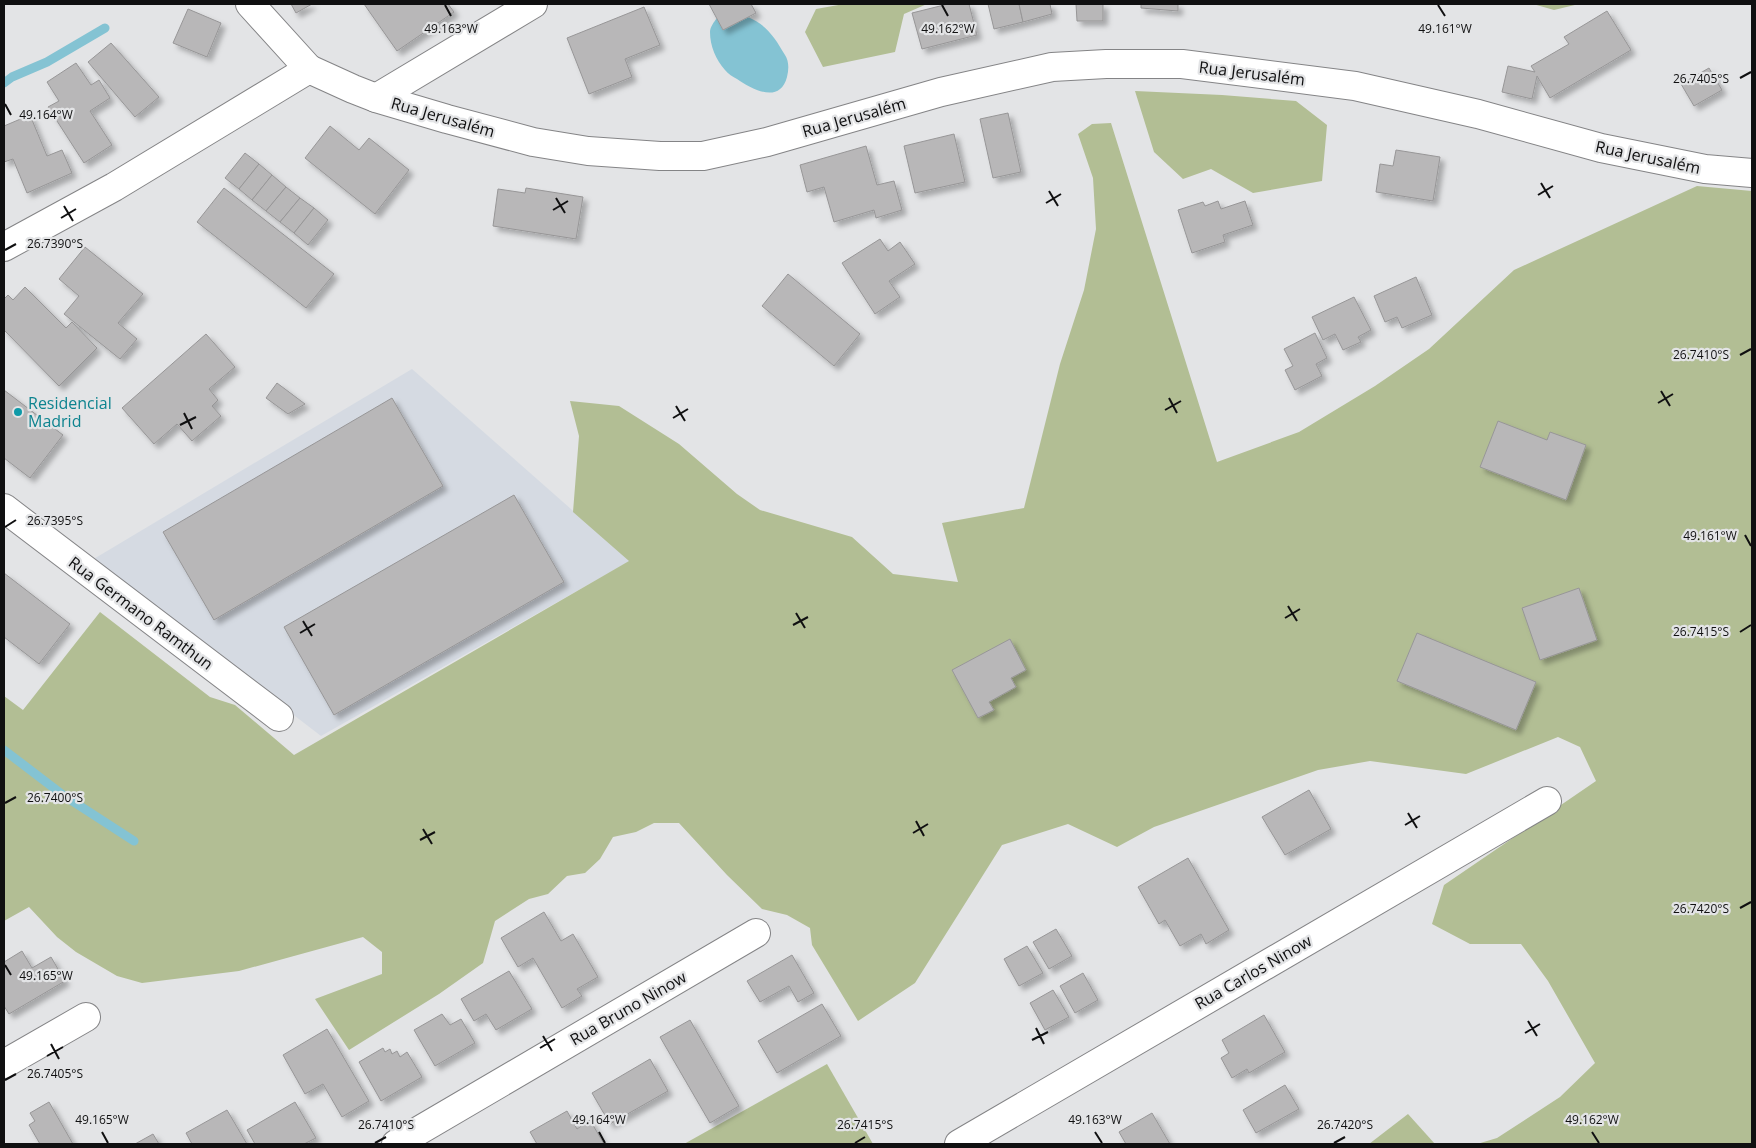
<svg xmlns="http://www.w3.org/2000/svg" width="1756" height="1148" font-family="'Open Sans',sans-serif">
<style>
.built{fill:#d5dae2}
.green{fill:#b2be94}
.water{fill:#84c3d3}
.lines{fill:none;stroke-linecap:round;stroke-linejoin:round}
.stream{stroke:#84c3d3;stroke-width:9}
.building{fill:#b8b7b8;stroke:#979697;filter:url(#shadow)}
.street-casing{stroke:#848486;stroke-width:30}
.street{stroke:#fff;stroke-width:28}
.ticks{fill:none;stroke:#101011;stroke-width:2}
.culture-dot{fill:#0f9aa8;stroke:#e3e4e6;stroke-width:2}
.labels{text-anchor:middle;dominant-baseline:central;stroke-width:4.5;stroke-linejoin:round;paint-order:stroke}
.street-label{font-size:16px;fill:#101011;stroke:#e3e4e6}
.culture-label{font-size:16px;fill:#0d838f;stroke:#e3e4e6;text-anchor:start}
.ticks-label{font-size:12px;text-anchor:middle;fill:#101011;stroke:#e3e4e6;stroke-width:4.5;stroke-linejoin:round;paint-order:stroke}
</style>
<defs>
<filter id="shadow"><feDropShadow dx="4.5" dy="4.5" stdDeviation="2.5" flood-color="#0004"/></filter>
</defs>
<rect width="100%" height="100%" fill="#e3e4e6"/>
<path class="built" d="M 412,369 L 630,561 L 321,736 L 92,560 Z"/>
<g class="green">
<path d="M 844,4 L 927,4 L 904,14 L 895,52 L 823,67 L 805,32 L 816,9 Z"/>
<path d="M 1533,4 L 1579,4 L 1554,10 Z"/>
<path d="M 1135,91 L 1222,95 L 1296,101 L 1327,125 L 1322,181 L 1253,193 L 1211,169 L 1183,179 L 1154,152 Z"/>
<path d="M 1111,123 L 1217,462 L 1299,432 L 1375,386 L 1429,349 L 1514,270 L 1697,186 L 1752,191 L 1752,1144 L 1477,1144 L 1497,1138 L 1560,1097 L 1595,1063 L 1548,981 L 1521,944 L 1470,944 L 1432,924 L 1444,885 L 1596,781 L 1580,747 L 1558,737 L 1466,774 L 1370,761 L 1318,770 L 1154,827 L 1117,847 L 1068,824 L 1002,845 L 915,983 L 858,1021 L 812,945 L 810,928 L 787,915 L 762,909 L 727,875 L 679,823 L 654,823 L 636,832 L 613,837 L 600,859 L 585,873 L 567,876 L 548,894 L 529,899 L 495,921 L 483,963 L 439,994 L 349,1050 L 315,999 L 382,974 L 382,952 L 363,937 L 239,971 L 142,983 L 117,976 L 76,952 L 57,937 L 29,907 L 4,921 L 4,696 L 23,710 L 100,612 L 210,697 L 235,705 L 294,755 L 629,561 L 573,512 L 579,436 L 570,401 L 619,406 L 679,444 L 737,494 L 760,510 L 852,537 L 893,574 L 958,582 L 942,523 L 1024,508 L 1060,364 L 1084,290 L 1096,229 L 1093,178 L 1078,134 L 1092,124 Z"/>
<path d="M 827,1064 L 873,1144 L 684,1144 Z"/>
<path d="M 1408,1114 L 1435,1144 L 1369,1144 Z"/>
</g>
<path class="water" d="M 748,17 C 767,25 775,38 785,55 C 789,61 789,69 787,77 C 780,104 753,90 737,79 C 733,77 728,74 725,70 C 716,60 710,46 710,32 C 710,27 714,22 717,18 L 723,30 Z"/>
<g class="lines">
<g class="stream">
<path d="M 4,83 L 12,77 L 47,62 L 105,28"/>
<path d="M 4,750 L 63,795 L 134,841"/>
</g>
</g>
<g class="building">
<path d="M 291,4 L 312,4 L 296,13 Z"/>
<path d="M 364,4 L 448,4 L 454,12 L 397,51 Z"/>
<path d="M 709,4 L 751,4 L 756,13 L 723,30 Z"/>
<path d="M 948,4 L 969,4 L 977,35 L 922,49 L 912,13 Z"/>
<path d="M 988,4 L 1019,4 L 1023,22 L 994,29 Z"/>
<path d="M 1019,4 L 1050,4 L 1052,14 L 1023,22 Z"/>
<path d="M 1076,4 L 1103,4 L 1103,21 L 1077,21 Z"/>
<path d="M 1141,4 L 1178,4 L 1178,11 L 1141,8 Z"/>
<path d="M 644,7 L 660,45 L 625,59 L 632,77 L 589,94 L 567,38 Z"/>
<path d="M 188,9 L 221,23 L 207,57 L 173,43 Z"/>
<path d="M 1607,11 L 1631,50 L 1550,98 L 1537,76 L 1532,99 L 1502,92 L 1508,66 L 1535,72 L 1531,66 L 1569,44 L 1564,37 Z"/>
<path d="M 111,43 L 159,97 L 135,117 L 88,62 Z"/>
<path d="M 76,63 L 91,85 L 99,80 L 110,98 L 90,111 L 112,145 L 84,163 L 48,107 L 59,101 L 47,82 Z"/>
<path d="M 1709,68 L 1722,90 L 1694,106 L 1681,84 Z"/>
<path d="M 1008,113 L 1021,172 L 993,178 L 980,119 Z"/>
<path d="M 30,115 L 47,156 L 62,150 L 72,173 L 27,193 L 13,159 L 4,162 L 4,126 Z"/>
<path d="M 330,126 L 359,150 L 369,138 L 409,170 L 375,214 L 305,158 Z"/>
<path d="M 954,134 L 965,182 L 915,193 L 904,146 Z"/>
<path d="M 866,146 L 877,185 L 894,181 L 902,210 L 876,218 L 874,210 L 834,222 L 824,187 L 807,192 L 800,165 Z"/>
<path d="M 1396,150 L 1440,157 L 1433,201 L 1376,192 L 1380,164 L 1393,166 Z"/>
<path d="M 245,153 L 259,164 L 239,189 L 225,178 Z"/>
<path d="M 259,164 L 272,175 L 252,200 L 239,189 Z"/>
<path d="M 272,175 L 286,187 L 266,211 L 252,200 Z"/>
<path d="M 286,187 L 300,198 L 280,222 L 266,211 Z"/>
<path d="M 224,188 L 334,274 L 306,308 L 197,222 Z"/>
<path d="M 526,188 L 583,197 L 576,239 L 493,226 L 498,189 L 525,193 Z"/>
<path d="M 300,198 L 314,208 L 294,233 L 280,222 Z"/>
<path d="M 1218,201 L 1221,209 L 1245,201 L 1253,225 L 1223,235 L 1225,242 L 1192,253 L 1178,210 L 1203,202 L 1205,206 Z"/>
<path d="M 314,208 L 328,220 L 308,245 L 294,233 Z"/>
<path d="M 880,239 L 888,251 L 900,242 L 915,264 L 889,281 L 900,297 L 875,314 L 842,263 Z"/>
<path d="M 85,247 L 143,294 L 118,323 L 137,339 L 120,359 L 64,314 L 79,296 L 59,279 Z"/>
<path d="M 788,274 L 860,334 L 834,366 L 762,306 Z"/>
<path d="M 1416,277 L 1432,315 L 1402,328 L 1397,317 L 1385,322 L 1374,296 Z"/>
<path d="M 25,287 L 66,328 L 72,322 L 97,348 L 59,386 L 4,330 L 4,299 L 8,295 L 13,300 Z"/>
<path d="M 1354,297 L 1371,330 L 1358,337 L 1361,342 L 1343,350 L 1335,334 L 1323,340 L 1312,317 Z"/>
<path d="M 1315,333 L 1327,358 L 1316,364 L 1322,376 L 1295,390 L 1285,370 L 1293,366 L 1284,349 Z"/>
<path d="M 206,334 L 235,367 L 209,389 L 218,400 L 212,406 L 221,416 L 192,441 L 177,424 L 154,444 L 122,408 Z"/>
<path d="M 277,383 L 305,404 L 288,414 L 266,398 Z"/>
<path d="M 4,390 L 63,435 L 30,478 L 4,458 Z"/>
<path d="M 392,398 L 443,486 L 214,620 L 163,532 Z"/>
<path d="M 1498,421 L 1547,440 L 1550,432 L 1586,445 L 1566,500 L 1480,467 Z"/>
<path d="M 514,495 L 564,582 L 334,715 L 284,627 Z"/>
<path d="M 4,573 L 70,624 L 39,664 L 4,637 Z"/>
<path d="M 1579,588 L 1597,640 L 1540,660 L 1522,608 Z"/>
<path d="M 1417,633 L 1536,682 L 1516,730 L 1397,681 Z"/>
<path d="M 1010,639 L 1026,670 L 1011,678 L 1016,687 L 989,702 L 994,710 L 978,718 L 952,670 Z"/>
<path d="M 1309,790 L 1331,829 L 1285,855 L 1262,817 Z"/>
<path d="M 1188,858 L 1229,930 L 1206,944 L 1201,934 L 1180,946 L 1165,920 L 1159,924 L 1138,887 Z"/>
<path d="M 544,912 L 561,941 L 573,934 L 598,977 L 577,989 L 582,996 L 562,1008 L 533,958 L 518,967 L 501,938 Z"/>
<path d="M 1056,929 L 1072,956 L 1049,969 L 1033,942 Z"/>
<path d="M 1027,946 L 1043,973 L 1019,986 L 1004,959 Z"/>
<path d="M 22,951 L 32,968 L 51,957 L 65,981 L 9,1014 L 4,1006 L 4,962 Z"/>
<path d="M 792,955 L 814,993 L 798,1002 L 789,986 L 760,1002 L 747,981 Z"/>
<path d="M 509,971 L 532,1009 L 496,1030 L 486,1014 L 474,1021 L 461,999 Z"/>
<path d="M 1083,973 L 1098,1000 L 1075,1013 L 1060,986 Z"/>
<path d="M 1053,990 L 1069,1017 L 1045,1030 L 1030,1003 Z"/>
<path d="M 822,1004 L 841,1036 L 777,1073 L 758,1041 Z"/>
<path d="M 442,1014 L 450,1025 L 461,1019 L 475,1043 L 435,1066 L 414,1030 Z"/>
<path d="M 1264,1015 L 1285,1052 L 1249,1073 L 1247,1069 L 1232,1078 L 1221,1058 L 1229,1053 L 1222,1040 Z"/>
<path d="M 690,1020 L 739,1106 L 710,1123 L 660,1037 Z"/>
<path d="M 327,1029 L 369,1101 L 342,1117 L 323,1084 L 305,1094 L 283,1055 Z"/>
<path d="M 383,1048 L 385,1052 L 390,1049 L 392,1054 L 397,1051 L 400,1057 L 407,1052 L 422,1077 L 381,1101 L 359,1062 Z"/>
<path d="M 650,1059 L 668,1091 L 610,1124 L 592,1093 Z"/>
<path d="M 1285,1085 L 1299,1109 L 1256,1133 L 1243,1110 Z"/>
<path d="M 49,1102 L 73,1144 L 40,1144 L 29,1125 L 35,1121 L 30,1113 Z"/>
<path d="M 295,1102 L 316,1138 L 304,1144 L 255,1144 L 247,1130 Z"/>
<path d="M 227,1110 L 247,1144 L 192,1144 L 186,1133 Z"/>
<path d="M 567,1111 L 577,1129 L 590,1120 L 604,1144 L 537,1144 L 530,1132 Z"/>
<path d="M 1152,1113 L 1170,1144 L 1126,1144 L 1119,1132 Z"/>
<path d="M 153,1134 L 159,1144 L 135,1144 Z"/>
</g>
<g class="lines">
<defs>
<g id="street">
<path d="M 250,4 L 309,69"/>
<path d="M 376,98 L 533,4"/>
<path d="M 4,247 L 114,187 L 309,69 L 353,89 L 376,98 L 447,119 L 533,142 L 588,151 L 660,156 L 703,156 L 767,142 L 941,92 L 1052,67 L 1106,64 L 1182,64 L 1355,86 L 1478,114 L 1601,148 L 1705,169 L 1752,173"/>
<path d="M 4,508 L 279,717"/>
<path d="M 4,1064 L 86,1017"/>
<path d="M 396,1144 L 756,933"/>
<path d="M 959,1144 L 1547,801"/>
</g>
</defs>
<use href="#street" class="street-casing"/>
<use href="#street" class="street"/>
</g>
<path class="ticks" d="M 445,5 L 451,16M 942,5 L 948,16M 1438,5 L 1445,16M 1740,78 L 1751,72M 5,104 L 11,115M 1541,183 L 1550,198M 1049,191 L 1058,206M 1538,195 L 1553,186M 556,198 L 565,213M 1046,203 L 1061,194M 64,206 L 73,221M 553,210 L 568,201M 61,218 L 76,209M 5,250 L 16,244M 1740,355 L 1751,349M 1661,391 L 1670,406M 1169,398 L 1177,413M 1658,403 L 1673,394M 676,406 L 685,421M 1165,410 L 1181,401M 184,413 L 192,429M 673,418 L 688,409M 180,425 L 196,417M 5,527 L 16,520M 1745,535 L 1751,546M 1288,606 L 1297,621M 796,613 L 805,628M 1285,618 L 1300,609M 303,621 L 312,636M 793,625 L 808,617M 1740,632 L 1751,625M 300,633 L 315,624M 5,803 L 16,797M 1408,813 L 1417,828M 916,821 L 924,836M 1405,825 L 1420,816M 423,829 L 432,844M 913,833 L 928,824M 420,840 L 435,832M 1740,908 L 1751,902M 5,965 L 11,975M 1528,1021 L 1537,1036M 1036,1028 L 1044,1044M 1525,1033 L 1540,1024M 543,1036 L 552,1051M 1032,1040 L 1048,1032M 51,1044 L 59,1059M 540,1048 L 555,1039M 47,1056 L 63,1047M 5,1080 L 16,1074M 102,1132 L 108,1143M 599,1132 L 605,1143M 1095,1132 L 1102,1143M 1592,1132 L 1599,1143M 375,1143 L 386,1137M 855,1143 L 865,1137M 1334,1143 L 1345,1137"/>
<circle class="culture-dot" cx="18" cy="412" r="5"/>
<g class="labels">
<g class="street-label">
<text transform="translate(1252 73) rotate(7)">Rua Jerusalém</text>
<text transform="translate(443 117) rotate(16)">Rua Jerusalém</text>
<text transform="translate(854 117) rotate(-16)">Rua Jerusalém</text>
<text transform="translate(1648 157) rotate(12)">Rua Jerusalém</text>
<text transform="translate(141 613) rotate(37)">Rua Germano Ramthun</text>
<text transform="translate(1253 972) rotate(-30)">Rua Carlos Ninow</text>
<text transform="translate(628 1008) rotate(-30)">Rua Bruno Ninow</text>
</g>
<g class="culture-label">
<text x="28" y="403">Residencial<tspan x="28" dy="18">Madrid</tspan></text>
</g>
</g>
<g class="ticks-label">
<text x="1445" y="33">49.161°W</text>
<text x="451" y="33">49.163°W</text>
<text x="948" y="33">49.162°W</text>
<text x="1701" y="83">26.7405°S</text>
<text x="46" y="119">49.164°W</text>
<text x="55" y="248">26.7390°S</text>
<text x="1701" y="359">26.7410°S</text>
<text x="55" y="525">26.7395°S</text>
<text x="1710" y="540">49.161°W</text>
<text x="1701" y="636">26.7415°S</text>
<text x="55" y="802">26.7400°S</text>
<text x="1701" y="913">26.7420°S</text>
<text x="46" y="980">49.165°W</text>
<text x="55" y="1078">26.7405°S</text>
<text x="102" y="1124">49.165°W</text>
<text x="599" y="1124">49.164°W</text>
<text x="1095" y="1124">49.163°W</text>
<text x="1592" y="1124">49.162°W</text>
<text x="386" y="1129">26.7410°S</text>
<text x="865" y="1129">26.7415°S</text>
<text x="1345" y="1129">26.7420°S</text>
</g>
<rect width="1756" height="1148" fill="none" stroke="#101011" stroke-width="10"/>
</svg>
